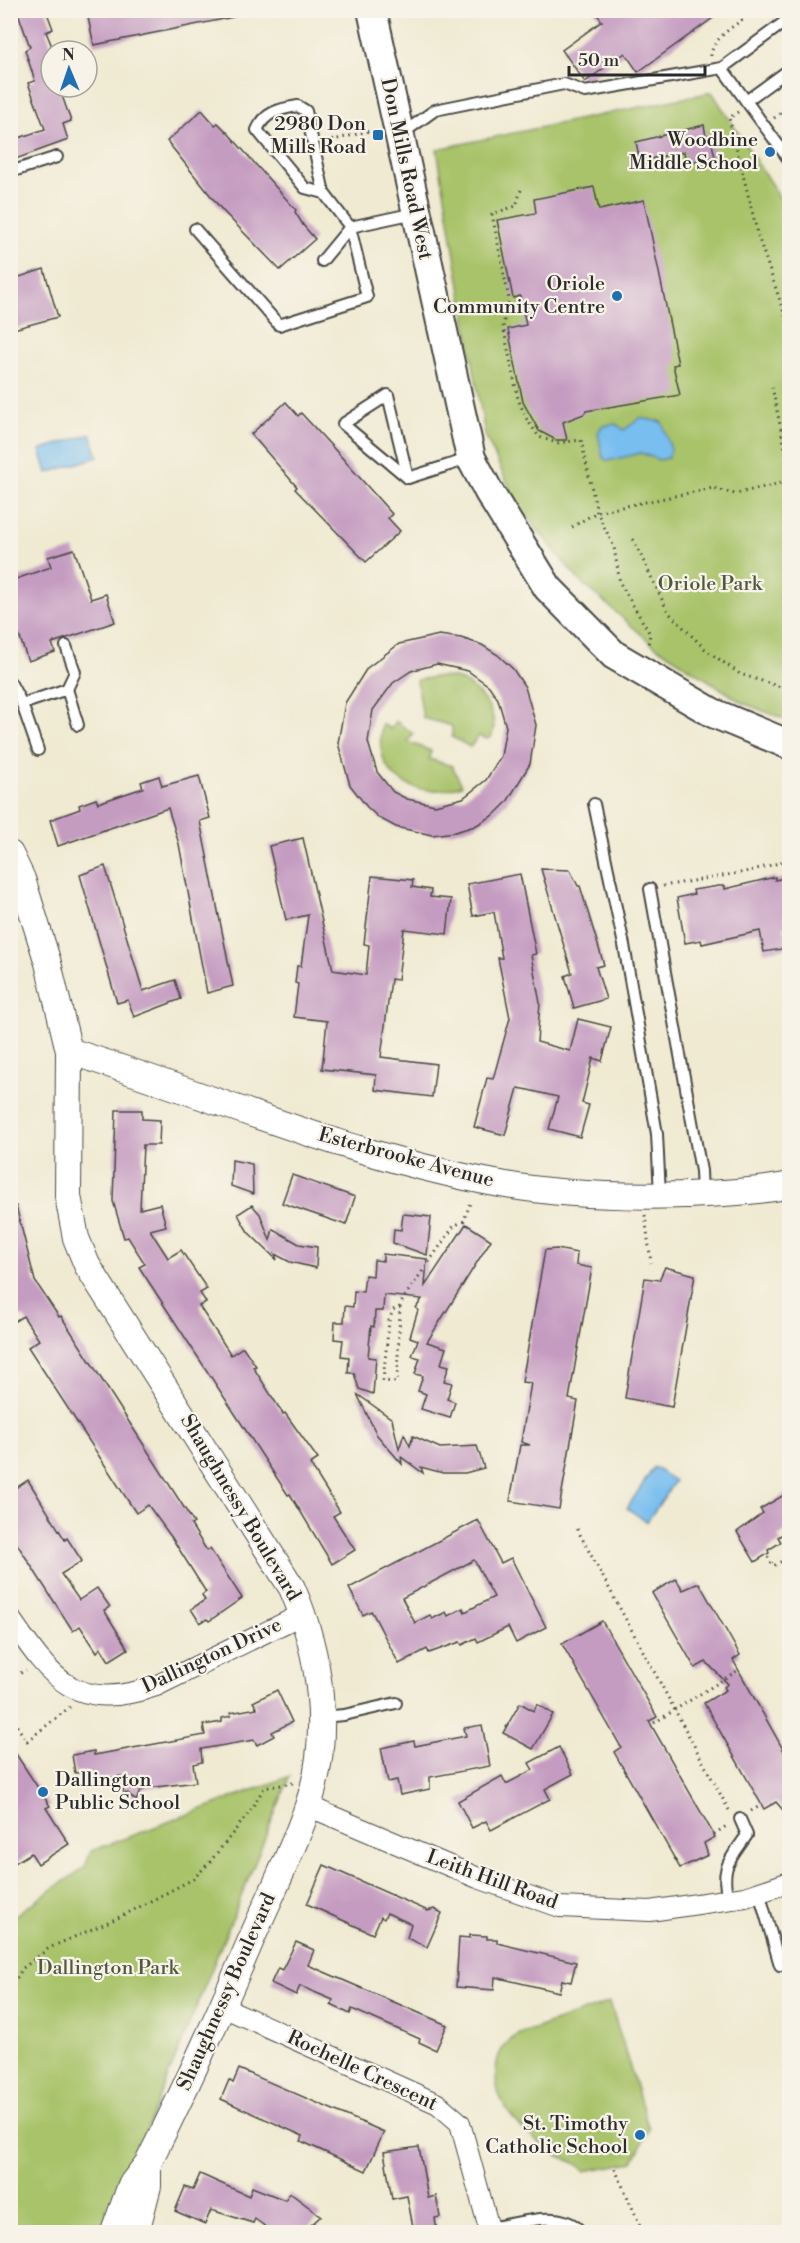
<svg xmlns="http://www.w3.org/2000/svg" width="800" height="2243" font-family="'Libre Bodoni',serif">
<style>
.green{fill:#a8c369;stroke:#6a774a;stroke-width:1.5}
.water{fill:#78beef;stroke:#52748d;stroke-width:1.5}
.building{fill:#c59cc1;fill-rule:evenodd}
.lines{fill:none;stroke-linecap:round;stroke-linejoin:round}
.service-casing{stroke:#494844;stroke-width:14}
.minor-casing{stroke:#494844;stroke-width:22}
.tertiary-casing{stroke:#494844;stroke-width:28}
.secondary-casing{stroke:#494844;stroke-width:32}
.path{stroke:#494844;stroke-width:3;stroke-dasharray:1.5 4.5;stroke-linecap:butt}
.service{stroke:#fff;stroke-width:10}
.minor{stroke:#fff;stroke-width:20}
.tertiary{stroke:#fff;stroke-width:26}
.secondary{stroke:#fff;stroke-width:28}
.poi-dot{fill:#1f6fb2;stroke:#f7f3e8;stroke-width:2}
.labels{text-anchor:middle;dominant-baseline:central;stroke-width:4.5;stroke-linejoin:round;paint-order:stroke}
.poi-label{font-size:20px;fill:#2b2b2b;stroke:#f7f3e8;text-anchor:end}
.street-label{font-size:20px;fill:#2b2b2b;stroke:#f7f3e8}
.park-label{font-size:20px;fill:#50593e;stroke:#f7f3e8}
</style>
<rect width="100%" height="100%" fill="#f7f3e8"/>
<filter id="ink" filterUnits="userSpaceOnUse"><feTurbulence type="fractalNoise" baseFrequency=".0167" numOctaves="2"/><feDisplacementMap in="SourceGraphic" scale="12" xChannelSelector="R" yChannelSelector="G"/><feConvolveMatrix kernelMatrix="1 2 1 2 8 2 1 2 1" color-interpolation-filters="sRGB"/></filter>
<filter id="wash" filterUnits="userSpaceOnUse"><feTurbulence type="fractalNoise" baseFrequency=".008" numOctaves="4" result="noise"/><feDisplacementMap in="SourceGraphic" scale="24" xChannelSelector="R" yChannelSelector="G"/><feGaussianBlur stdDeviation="1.35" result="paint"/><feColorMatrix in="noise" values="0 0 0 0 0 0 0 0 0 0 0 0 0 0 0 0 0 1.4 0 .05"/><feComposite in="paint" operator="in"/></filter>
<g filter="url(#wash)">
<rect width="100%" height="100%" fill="#f0ead2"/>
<g class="green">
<path d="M 712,92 L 789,212 L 789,721 L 743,703 L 652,644 L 577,578 L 518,506 L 485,435 L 437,149 Z"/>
<path d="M 434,677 C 440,677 447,677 454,678 C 476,684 502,714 491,737 L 487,739 L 479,736 L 470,747 L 452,737 L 452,726 L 423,718 L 417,680 Z"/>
<path d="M 396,721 L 413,734 L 408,742 L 431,751 L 429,759 L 452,766 L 462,785 C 415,802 371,777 382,724 L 391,729 Z"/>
<path d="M 290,1776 L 105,2232 L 11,2232 L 11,1918 L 85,1867 L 91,1851 Z"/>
<path d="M 610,2002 L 649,2129 L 633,2162 L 585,2171 C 578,2162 567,2160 557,2155 C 529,2138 493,2108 496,2071 C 497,2053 504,2042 520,2034 Z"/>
</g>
<g class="water">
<path d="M 640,418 L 662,422 L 671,450 L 668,458 L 659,460 L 641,453 L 608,461 L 603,458 L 598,433 L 602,426 L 616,424 L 624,430 Z"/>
<path d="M 91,434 L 98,457 L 47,473 L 40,450 Z"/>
<path d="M 654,1467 L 675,1481 L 647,1522 L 627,1508 Z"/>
</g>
<g id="blocks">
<g class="building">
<path d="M 17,10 L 46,10 L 53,29 L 46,32 L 51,44 L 51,87 L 59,87 L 71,121 L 63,124 L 68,140 L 10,161 L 10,141 L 45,129 L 28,83 L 35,81 L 25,50 L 30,47 Z"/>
<path d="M 98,10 L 233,10 L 234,17 L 94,45 L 87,13 Z"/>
<path d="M 594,10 L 724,10 L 638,72 L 625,53 L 585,82 L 562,50 L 602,21 Z"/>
<path d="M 202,110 L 215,125 L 218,123 L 228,133 L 296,210 L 295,212 L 303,225 L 315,239 L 280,270 L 222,210 L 167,141 Z"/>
<path d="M 704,125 L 706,136 L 710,135 L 715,157 L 686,163 L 684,152 L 640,161 L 636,142 Z"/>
<path d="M 594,187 L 599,210 L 644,200 L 678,364 L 673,365 L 680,395 L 586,411 L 584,414 L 563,422 L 567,440 L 556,440 L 539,431 L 523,402 L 508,329 L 526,325 L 520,296 L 513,298 L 497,220 L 536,213 L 534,199 Z"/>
<path d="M 44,269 L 58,317 L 10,330 L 10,280 Z"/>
<path d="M 286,402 L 298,416 L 301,413 L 336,451 L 392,514 L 388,518 L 400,531 L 366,562 L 295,489 L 297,487 L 251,434 Z"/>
<path d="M 74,549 L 91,599 L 106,594 L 115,622 L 52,643 L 55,652 L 28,661 L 10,609 L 10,581 L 51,567 L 48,557 Z"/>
<path d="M 439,635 L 461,638 L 482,645 L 498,655 L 513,669 L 525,687 L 536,725 L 530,764 L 507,802 L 494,815 L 475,826 L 455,832 L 432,835 L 396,827 L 379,818 L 367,807 L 350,785 L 338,743 L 345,703 L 367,668 L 399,644 ZM 437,664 L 468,671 L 489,686 L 498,699 L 506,727 L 501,756 L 486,780 L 463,798 L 435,805 L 407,799 L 393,792 L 377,772 L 368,742 L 373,710 L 393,683 L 411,671 Z"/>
<path d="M 159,776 L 162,786 L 199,776 L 210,818 L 200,821 L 233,986 L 207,993 L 179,844 L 168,808 L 58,846 L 50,820 L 80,809 L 79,805 L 96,799 L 98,803 L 143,788 L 141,782 Z"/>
<path d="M 303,838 L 333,970 L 366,975 L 369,945 L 364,944 L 372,876 L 413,880 L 412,887 L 431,890 L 430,897 L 451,899 L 447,934 L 404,929 L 398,980 L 391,979 L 381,1057 L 436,1064 L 432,1097 L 375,1090 L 376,1075 L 322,1069 L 327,1021 L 294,1017 L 298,984 L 295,983 L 297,966 L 301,966 L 308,915 L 286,920 L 269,846 Z"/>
<path d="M 105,866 L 143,991 L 175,980 L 181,999 L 134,1017 L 128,1000 L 117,1003 L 80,875 Z"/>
<path d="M 541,869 L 570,870 L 578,886 L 580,886 L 604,965 L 596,967 L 606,999 L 574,1008 L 565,976 L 572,973 Z"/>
<path d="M 520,874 L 536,954 L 531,955 L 540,1003 L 537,1042 L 570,1051 L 578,1019 L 611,1027 L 602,1061 L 593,1058 L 582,1103 L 589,1105 L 580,1137 L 549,1129 L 558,1097 L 524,1089 L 518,1088 L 505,1135 L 474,1127 L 487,1078 L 493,1079 L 510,1018 L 498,958 L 502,958 L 494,912 L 473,916 L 467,884 Z"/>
<path d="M 775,877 L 775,880 L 789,877 L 789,925 L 784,926 L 788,948 L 764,952 L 760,931 L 702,944 L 701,940 L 685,943 L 677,898 L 694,894 L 693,890 L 719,886 L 725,886 L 725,889 Z"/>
<path d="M 116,1110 L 142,1110 L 142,1119 L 160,1120 L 159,1145 L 143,1145 L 140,1209 L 160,1204 L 166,1226 L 150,1230 L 168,1258 L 181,1250 L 207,1289 L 200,1293 L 206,1302 L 199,1306 L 231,1355 L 243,1347 L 256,1366 L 253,1367 L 283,1414 L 285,1413 L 318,1459 L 310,1464 L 340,1512 L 333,1516 L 355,1550 L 332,1564 L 290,1494 L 288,1495 L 139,1267 L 145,1264 L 128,1237 L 124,1238 L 113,1201 Z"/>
<path d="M 232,1160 L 252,1164 L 253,1194 L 231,1186 Z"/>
<path d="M 292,1175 L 355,1197 L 346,1225 L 282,1203 Z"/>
<path d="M 252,1205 L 260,1214 L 270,1240 L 273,1229 L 299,1244 L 317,1247 L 316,1268 L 290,1262 L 275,1254 L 277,1260 L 248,1232 L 241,1220 L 238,1214 Z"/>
<path d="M 10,1206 L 16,1206 L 35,1281 L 59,1317 L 61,1316 L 194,1523 L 191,1525 L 207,1551 L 210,1549 L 242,1598 L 209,1621 L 207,1619 L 200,1623 L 191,1609 L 205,1600 L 202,1595 L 206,1592 L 172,1538 L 148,1505 L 136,1513 L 28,1347 L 39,1340 L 23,1316 L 10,1324 Z"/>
<path d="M 403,1214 L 431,1217 L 427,1255 L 393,1243 L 394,1229 L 401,1230 Z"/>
<path d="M 466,1224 L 491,1240 L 427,1342 L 446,1348 L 441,1364 L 449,1366 L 444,1381 L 452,1383 L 447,1399 L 455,1402 L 450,1418 L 421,1409 L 426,1394 L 418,1391 L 423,1376 L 415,1374 L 420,1358 L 412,1356 L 418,1340 L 410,1337 L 418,1310 L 416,1308 L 422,1299 L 384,1295 L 383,1311 L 375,1311 L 374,1327 L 371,1326 L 368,1357 L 376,1358 L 373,1394 L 359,1389 L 354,1373 L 348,1373 L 349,1357 L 341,1356 L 343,1340 L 334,1339 L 335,1322 L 344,1322 L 345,1306 L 353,1307 L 354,1291 L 363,1292 L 365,1275 L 373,1276 L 374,1260 L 383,1261 L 383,1254 L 427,1259 L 425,1286 Z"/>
<path d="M 557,1249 L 577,1253 L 576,1265 L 592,1268 L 569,1399 L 578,1401 L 559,1509 L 510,1501 L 520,1445 L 530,1445 L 521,1442 L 531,1383 L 522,1382 L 545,1250 Z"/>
<path d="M 665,1267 L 695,1275 L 672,1407 L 625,1398 L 645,1278 L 659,1280 Z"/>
<path d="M 357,1394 L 392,1419 L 399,1449 L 404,1434 L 410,1446 L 413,1436 L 440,1448 L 477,1446 L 484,1468 L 465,1473 L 443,1473 L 421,1467 L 423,1473 L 401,1457 L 402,1464 L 377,1435 Z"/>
<path d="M 28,1480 L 65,1540 L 67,1538 L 82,1561 L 61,1574 L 79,1600 L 97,1588 L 110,1607 L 104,1610 L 128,1649 L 109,1661 L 101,1648 L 97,1652 L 80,1626 L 73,1631 L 10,1533 L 10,1492 Z"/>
<path d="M 789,1492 L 789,1530 L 778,1537 L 781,1542 L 768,1550 L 769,1553 L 755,1562 L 737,1532 L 763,1513 L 760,1509 Z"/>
<path d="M 478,1520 L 501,1563 L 511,1558 L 546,1627 L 516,1643 L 508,1627 L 478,1642 L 476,1638 L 462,1645 L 460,1642 L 429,1653 L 427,1649 L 399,1664 L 373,1614 L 371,1611 L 363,1615 L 349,1588 ZM 474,1560 L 494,1597 L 465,1612 L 463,1608 L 448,1616 L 446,1612 L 432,1619 L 430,1615 L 415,1623 L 402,1598 Z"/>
<path d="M 676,1579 L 683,1590 L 699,1583 L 740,1655 L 733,1660 L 789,1760 L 789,1817 L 776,1802 L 764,1809 L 704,1703 L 726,1690 L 724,1687 L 728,1684 L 706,1662 L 695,1668 L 652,1593 Z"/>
<path d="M 602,1621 L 657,1717 L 649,1721 L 715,1837 L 704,1843 L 708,1855 L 680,1868 L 614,1752 L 621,1747 L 562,1644 Z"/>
<path d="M 277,1690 L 292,1722 L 272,1732 L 274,1736 L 257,1745 L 254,1740 L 201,1749 L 202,1762 L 193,1764 L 196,1782 L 148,1788 L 140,1791 L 136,1801 L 128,1793 L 124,1794 L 121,1776 L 85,1782 L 84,1772 L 75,1773 L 72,1755 L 94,1751 L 94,1755 L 205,1735 L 203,1725 L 222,1722 L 222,1718 L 231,1716 L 230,1713 L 257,1708 L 253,1702 Z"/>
<path d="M 520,1703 L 534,1711 L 537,1704 L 553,1714 L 533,1749 L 503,1733 Z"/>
<path d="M 482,1725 L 490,1766 L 430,1777 L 430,1789 L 400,1795 L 397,1780 L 388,1782 L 381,1748 L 414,1741 L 415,1746 L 466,1736 L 464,1728 Z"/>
<path d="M 10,1745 L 50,1806 L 46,1808 L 69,1844 L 38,1864 L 31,1853 L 10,1866 Z"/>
<path d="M 559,1747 L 573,1774 L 545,1789 L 550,1799 L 491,1830 L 486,1821 L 472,1828 L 458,1801 L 502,1776 L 506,1784 L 533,1770 L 529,1763 Z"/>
<path d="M 324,1865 L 428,1911 L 434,1909 L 442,1913 L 427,1947 L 407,1938 L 411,1924 L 387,1913 L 384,1919 L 381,1917 L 373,1934 L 307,1904 Z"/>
<path d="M 470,1935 L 487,1936 L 487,1939 L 497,1939 L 497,1943 L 576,1962 L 571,1982 L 562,1980 L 559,1992 L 495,1977 L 494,1990 L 456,1987 L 459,1937 L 470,1938 Z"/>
<path d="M 296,1942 L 314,1950 L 308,1965 L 447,2025 L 436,2050 L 419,2042 L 420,2039 L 352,2009 L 350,2014 L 331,2005 L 333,2000 L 300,1986 L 296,1995 L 271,1983 L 278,1968 L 282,1970 Z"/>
<path d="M 239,2069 L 384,2132 L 366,2171 L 301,2141 L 303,2136 L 221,2099 L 229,2080 L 233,2083 Z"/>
<path d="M 419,2147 L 428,2198 L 436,2196 L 440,2217 L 435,2218 L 437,2232 L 414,2232 L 407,2196 L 392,2199 L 384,2152 Z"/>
<path d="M 200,2174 L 249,2196 L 252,2187 L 285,2200 L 290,2193 L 321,2216 L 303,2232 L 273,2232 L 255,2219 L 253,2223 L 211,2210 L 205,2224 L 175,2211 L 185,2187 L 193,2190 Z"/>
</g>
</g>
</g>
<g filter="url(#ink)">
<use href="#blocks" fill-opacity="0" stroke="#494844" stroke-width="1.5"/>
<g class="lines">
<defs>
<g id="service">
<path d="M 790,18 L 722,68 L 790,161"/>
<path d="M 746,101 L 790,69"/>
<path d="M 403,133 L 435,110 L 564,84 L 585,92 L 722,68"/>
<path d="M 10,172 L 57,157"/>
<path d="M 195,229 L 279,325 L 367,297 L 350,227 L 415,213"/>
<path d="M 322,261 L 350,227 L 324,193 L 306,111 L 298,106 C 279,109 265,112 257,130 L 305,188 L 324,193"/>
<path d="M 388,395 L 408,478 L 343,424 Z"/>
<path d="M 408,478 L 471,458"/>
<path d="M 66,646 L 75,672 L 67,689"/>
<path d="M 10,682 L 22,704 L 38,750"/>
<path d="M 22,704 L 67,689 L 78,725"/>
<path d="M 594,804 L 624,945 L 657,1134 L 660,1195"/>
<path d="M 650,889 L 701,1171 L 702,1194"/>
<path d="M 321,1717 L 344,1715 L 396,1703"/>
<path d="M 759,1892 L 780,1965"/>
<path d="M 728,1900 C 720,1867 729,1861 747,1835 L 740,1819"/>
<path d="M 489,2228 C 517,2224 562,2207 581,2232"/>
</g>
<g id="minor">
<path d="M 10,1618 C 52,1680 76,1713 156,1686 L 303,1614"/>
<path d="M 308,1806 L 478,1878 L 560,1907 L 650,1911 L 745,1897 L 790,1882"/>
<path d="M 223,2007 L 438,2104 L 460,2123 L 490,2232"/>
</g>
<g id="tertiary">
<path d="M 10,854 L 22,879 L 48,963 L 69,1051 L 68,1196 L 76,1238 L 87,1265 L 292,1588 C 321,1655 332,1735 308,1806 C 293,1851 270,1896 251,1940 C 219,2015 185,2090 148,2163 L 131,2185 L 114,2232"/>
<path d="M 69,1051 C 208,1095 353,1157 495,1183 C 558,1195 622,1197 685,1195 C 720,1193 756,1192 790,1185"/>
<path d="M 136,2232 L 148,2186 L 148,2169"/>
</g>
<path id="secondary" d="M 372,10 L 471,458 L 489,492 L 548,588 L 614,655 L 713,713 L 790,745"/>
</defs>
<use href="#service" class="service-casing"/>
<use href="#minor" class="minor-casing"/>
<use href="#tertiary" class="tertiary-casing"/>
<use href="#secondary" class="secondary-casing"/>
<g class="path">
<path d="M 711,56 C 712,36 742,21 757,10"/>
<path d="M 738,112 L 729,118 L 759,239 L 790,330"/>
<path d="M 781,112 L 790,124"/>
<path d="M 774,118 L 790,106"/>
<path d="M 326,142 L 373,130"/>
<path d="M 521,190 L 516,206 L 492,214 L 509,299 L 503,325 L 518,399 L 526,418 L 539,437 L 557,443 L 581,440 L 597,512 L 614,547 L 620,583 L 650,634 L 648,645"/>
<path d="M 772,387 L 790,472"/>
<path d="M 572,527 L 597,512 L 713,488 L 735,494 L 790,481"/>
<path d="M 633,539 L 668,612 L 706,650 L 740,674 L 790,690"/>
<path d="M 663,886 L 745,872 L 790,860"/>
<path d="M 645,1215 L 651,1263"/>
<path d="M 400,1307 L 393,1310 L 389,1321 L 383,1381 L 397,1382 L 400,1307 L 403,1299 L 454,1226 L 464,1221 L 471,1200"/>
<path d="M 577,1529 L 730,1812"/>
<path d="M 768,1557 L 773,1566 L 790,1557"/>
<path d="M 10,1679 L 26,1670"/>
<path d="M 10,1716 L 27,1741 L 70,1707"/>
<path d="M 654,1723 L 740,1669"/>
<path d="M 751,1811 L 760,1806"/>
<path d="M 714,1834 L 728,1825"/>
<path d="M 10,1988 L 23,1968 L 49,1948 L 122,1916 L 193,1879 L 209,1863 L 248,1814 L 264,1788 L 293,1783"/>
<path d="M 615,2169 L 643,2232"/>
</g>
<use href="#service" class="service"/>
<use href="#minor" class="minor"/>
<use href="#tertiary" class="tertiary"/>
<use href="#secondary" class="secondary"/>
</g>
</g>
<g class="poi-dot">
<rect x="372" y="129" width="12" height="12" rx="3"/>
<circle cx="770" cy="152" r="6"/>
<circle cx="617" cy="296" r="6"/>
<circle cx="43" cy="1792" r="6"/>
<circle cx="640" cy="2135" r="6"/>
</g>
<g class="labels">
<g class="poi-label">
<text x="366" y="124">2980 Don<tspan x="366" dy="23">Mills Road</tspan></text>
<text x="758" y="140">Woodbine<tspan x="758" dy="23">Middle School</tspan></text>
<text x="605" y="284">Oriole<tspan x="605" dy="23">Community Centre</tspan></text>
<text x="55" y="1780" text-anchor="start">Dallington<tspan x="55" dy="23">Public School</tspan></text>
<text x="628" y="2124">St. Timothy<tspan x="628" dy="23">Catholic School</tspan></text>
</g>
<g class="street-label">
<text transform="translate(406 169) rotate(78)">Don Mills Road West</text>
<text transform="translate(406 1158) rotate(15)">Esterbrooke Avenue</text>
<text transform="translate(240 1508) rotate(59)">Shaughnessy Boulevard</text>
<text transform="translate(212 1656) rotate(-25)">Dallington Drive</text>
<text transform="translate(492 1880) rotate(20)">Leith Hill Road</text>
<text transform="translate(227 1992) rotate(-66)">Shaughnessy Boulevard</text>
<text transform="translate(362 2071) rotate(25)">Rochelle Crescent</text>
</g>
<g class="park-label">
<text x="710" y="584">Oriole Park</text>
<text x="108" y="1968">Dallington Park</text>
</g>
</g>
<rect width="800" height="2243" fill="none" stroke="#f7f3e8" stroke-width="36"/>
<g transform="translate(69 69) rotate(358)"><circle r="28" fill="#f7f3e8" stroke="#a5a39c" stroke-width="1.5"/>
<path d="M0-4.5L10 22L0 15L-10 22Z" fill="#1f6fb2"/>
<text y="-9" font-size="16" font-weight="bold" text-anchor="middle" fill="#2b2b2b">N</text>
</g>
<path d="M569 66v9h136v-9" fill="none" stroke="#2b2b2b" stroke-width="3"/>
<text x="578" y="66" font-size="18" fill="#2b2b2b" stroke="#f7f3e8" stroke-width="4.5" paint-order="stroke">50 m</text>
</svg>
